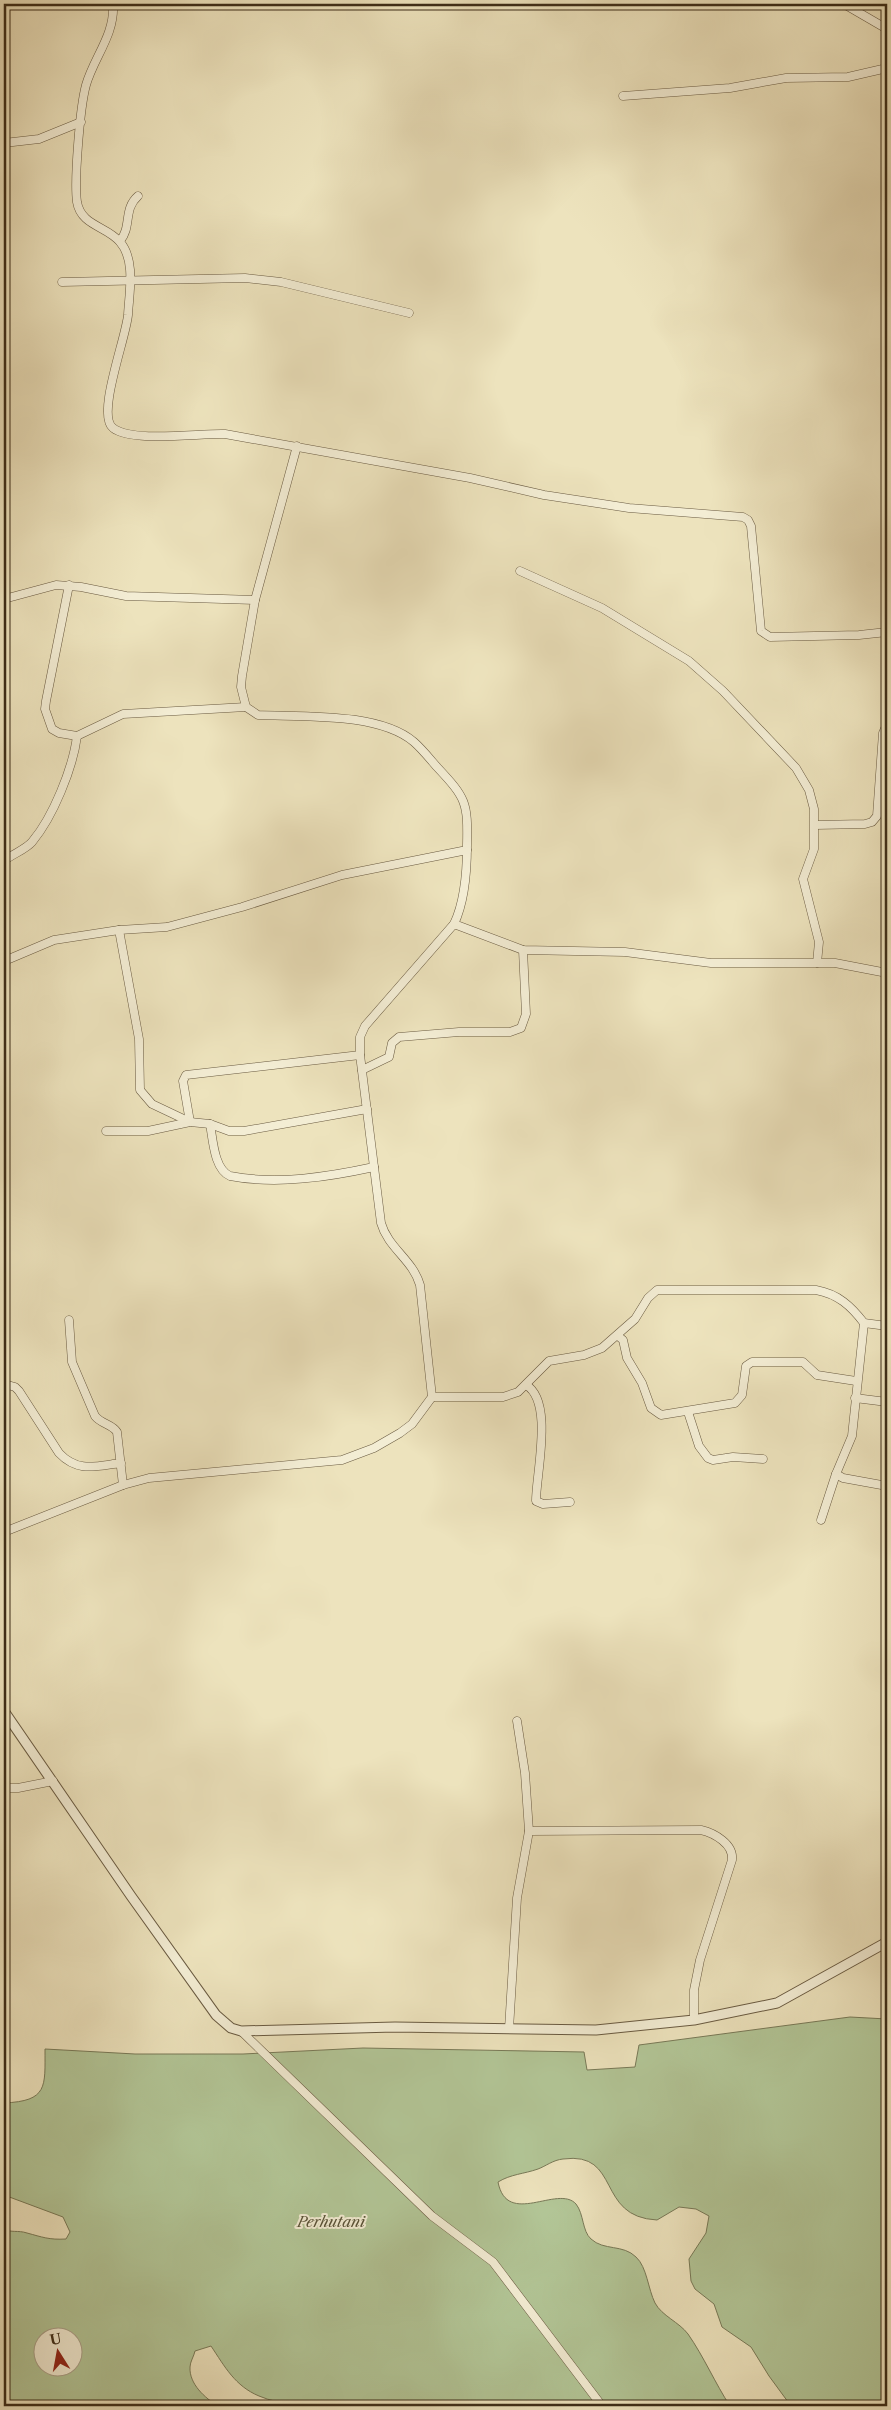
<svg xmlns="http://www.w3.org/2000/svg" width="891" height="2410" font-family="'Libre Caslon Text',serif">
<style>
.green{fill:#b2c596;stroke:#787957;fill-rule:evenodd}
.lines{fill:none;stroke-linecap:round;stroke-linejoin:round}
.minor-casing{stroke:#695a41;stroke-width:9}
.tertiary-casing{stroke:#695a41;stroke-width:11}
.minor{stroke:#f3edd4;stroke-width:8}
.tertiary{stroke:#f3edd4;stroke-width:9}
.labels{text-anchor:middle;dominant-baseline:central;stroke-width:4;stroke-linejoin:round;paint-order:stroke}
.park-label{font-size:15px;font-style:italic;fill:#5a5338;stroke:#f3edd4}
</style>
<rect width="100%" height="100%" fill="#ede3bd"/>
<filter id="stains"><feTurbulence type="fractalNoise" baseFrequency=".004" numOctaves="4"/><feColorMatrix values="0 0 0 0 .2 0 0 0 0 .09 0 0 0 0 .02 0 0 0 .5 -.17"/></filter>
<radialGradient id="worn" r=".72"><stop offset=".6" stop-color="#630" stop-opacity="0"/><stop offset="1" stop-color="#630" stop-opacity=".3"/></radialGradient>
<path class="green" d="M 850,2017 L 887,2019 L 887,2406 L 791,2406 L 769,2376 L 751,2347 L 722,2327 L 714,2304 L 695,2289 L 691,2281 L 689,2259 L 706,2233 L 709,2216 L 696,2209 L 679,2207 L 657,2220 C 595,2217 622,2151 563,2159 C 553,2160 546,2166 538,2169 C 524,2174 511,2174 498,2182 C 507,2228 558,2184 576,2204 C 584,2214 582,2231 591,2239 C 604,2251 623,2244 636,2257 C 647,2267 648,2289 655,2303 C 662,2316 679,2322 688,2334 C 704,2357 715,2383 730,2406 L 294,2406 C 282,2402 270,2401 259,2396 C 235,2386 225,2367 211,2346 L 195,2351 C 194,2356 190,2362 190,2367 C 189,2384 205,2398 218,2406 L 4,2406 L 4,2229 C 11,2233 18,2230 27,2233 C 42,2237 49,2240 66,2239 L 70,2232 L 63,2217 L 4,2195 L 4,2103 C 48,2101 45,2087 45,2049 L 135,2054 L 243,2054 L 363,2048 L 584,2052 L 587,2070 L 635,2067 L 639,2045 ZM 42,2338 L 72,2338 L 72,2368 L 42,2368 Z"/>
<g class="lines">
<defs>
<g id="minor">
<path d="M 113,4 C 115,35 94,57 86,85 C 80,107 74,180 77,202 C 81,226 107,226 120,242 C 136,260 129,294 128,315 C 126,338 96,415 113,428 C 132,443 200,433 225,434 L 470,478 L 544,495 L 629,508 L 743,517 L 748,520 L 751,526 L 761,631 L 770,637 L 859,635 L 887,632"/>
<path d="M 844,4 L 887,29"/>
<path d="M 623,96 L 730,88 L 786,78 L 848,77 L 887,68"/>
<path d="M 4,143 L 39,139 L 81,122"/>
<path d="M 120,241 C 132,227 123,209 138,196"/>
<path d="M 62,282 L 245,278 L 281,282 L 409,313"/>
<path d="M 297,446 L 255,600 L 242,676 L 241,687 L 246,707 L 258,715 C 302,717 379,712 414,742 C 422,749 430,759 437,767 C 466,798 468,802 467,845 C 467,869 465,901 454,924"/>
<path d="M 520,571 L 602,608 L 689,661 L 723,691 L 796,768 L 809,790 L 814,809 L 814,849 L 803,879 L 819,942 L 817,963"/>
<path d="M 69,585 L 46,701 L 45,709 L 52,729 L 59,733 L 77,736 L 123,714 L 246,707"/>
<path d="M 4,599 L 56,585 L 81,587 L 126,596 L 255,600"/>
<path d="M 815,825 L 865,824 L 872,822 L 877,816 L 883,733 L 887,724"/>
<path d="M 4,861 C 12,854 25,850 32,842 C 53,817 73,768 77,736"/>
<path d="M 119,930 L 139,1039 L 140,1090 L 152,1104 L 190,1122"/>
<path d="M 4,959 L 9,959 L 54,940 L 119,930 L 167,927 L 242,907 L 342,875 L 467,850"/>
<path d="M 362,1070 L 389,1057 L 392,1043 L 399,1037 L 459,1032 L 510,1032 L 521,1028 L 526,1014 L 523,950"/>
<path d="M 190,1122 L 183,1081 L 186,1075 L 360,1055"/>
<path d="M 210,1124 C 213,1140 214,1169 230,1176 C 277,1185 328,1177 374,1167"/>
<path d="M 106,1131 L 148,1131 L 190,1122 L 210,1124 L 229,1131 L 244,1131 L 367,1109"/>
<path d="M 69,1320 L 72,1362 L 95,1416 C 101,1424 112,1424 117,1432 L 123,1485"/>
<path d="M 618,1336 L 623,1340 L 627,1358 L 642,1383 L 651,1408 L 661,1415 L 735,1403 L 742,1395 L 746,1366 L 752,1362 L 803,1362 L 817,1375 L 856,1381"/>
<path d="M 4,1384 L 15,1387 L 19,1391 L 59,1453 C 78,1473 96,1466 121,1463"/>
<path d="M 526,1385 C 554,1401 536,1474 536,1501 L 543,1504 L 570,1502"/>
<path d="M 432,1397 L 503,1397 L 518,1392 L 549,1361 L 584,1355 L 602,1348 L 635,1319 L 648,1298 L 657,1290 L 816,1290 C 838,1294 851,1306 864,1323 L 887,1326"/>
<path d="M 855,1398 L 887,1402"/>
<path d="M 688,1412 L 699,1446 L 708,1458 L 713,1460 L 733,1457 L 763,1459"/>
<path d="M 836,1474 L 843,1478 L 887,1486"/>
<path d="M 821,1520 L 836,1474 L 852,1436 L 864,1323"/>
<path d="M 4,1532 L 123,1485 L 149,1478 L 342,1460 L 374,1448 L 400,1433 L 412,1424 L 432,1397 L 420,1285 C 413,1260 388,1248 381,1223 L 360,1055 L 360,1037 L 365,1026 L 454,924 L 523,950 L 625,952 L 711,963 L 835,963 L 887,973"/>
<path d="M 4,1788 L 18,1788 L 53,1781"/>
<path d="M 529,1831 L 701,1830 C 714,1833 734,1844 732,1860 L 700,1960 L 694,1990 L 694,2020"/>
<path d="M 509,2029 L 517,1898 L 529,1831 L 525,1773 L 517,1721"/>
<path d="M 241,2031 L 432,2216 L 493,2262 L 602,2406"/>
</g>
<path id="tertiary" d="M 4,1711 L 131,1896 L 216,2015 L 231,2028 L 241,2031 L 395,2027 L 596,2030 L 694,2020 L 777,2003 L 887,1942"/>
</defs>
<use href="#minor" class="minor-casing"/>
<use href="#tertiary" class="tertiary-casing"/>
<use href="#minor" class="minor"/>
<use href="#tertiary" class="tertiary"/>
</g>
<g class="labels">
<g class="park-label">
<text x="331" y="2221">Perhutani</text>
</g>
</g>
<rect width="891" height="2410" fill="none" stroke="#ede3bd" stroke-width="20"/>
<rect x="5" y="5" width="881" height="2400" fill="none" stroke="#3d2d18" stroke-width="2.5"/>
<rect x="10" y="10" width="871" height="2390" fill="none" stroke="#3d2d18"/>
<g transform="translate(58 2352) rotate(349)"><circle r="24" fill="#f3edd4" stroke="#aaa089"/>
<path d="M0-4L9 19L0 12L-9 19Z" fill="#8f2418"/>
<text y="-8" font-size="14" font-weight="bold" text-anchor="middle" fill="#3d2d18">U</text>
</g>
<rect width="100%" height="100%" filter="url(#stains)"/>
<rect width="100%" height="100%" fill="url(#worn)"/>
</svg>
